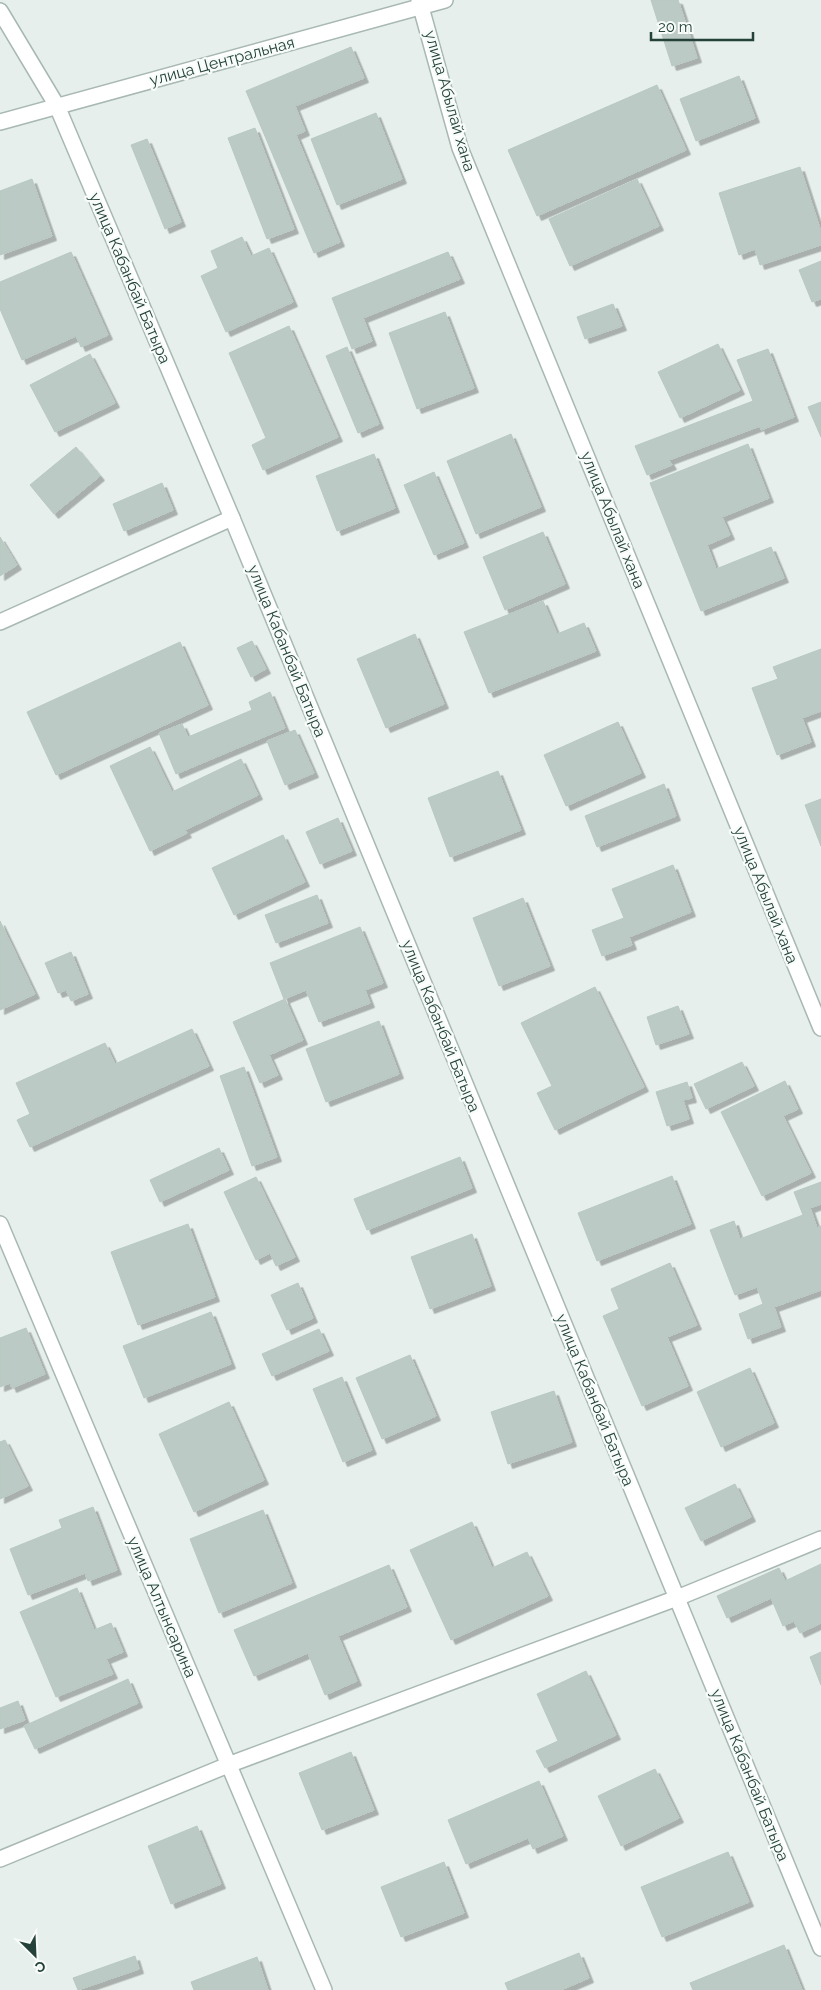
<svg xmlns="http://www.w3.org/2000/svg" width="821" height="1990" font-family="Raleway,sans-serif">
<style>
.building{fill:#bbcac4;stroke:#b8c9c2;filter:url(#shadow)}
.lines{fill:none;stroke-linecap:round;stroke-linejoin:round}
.minor-casing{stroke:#a8b8b2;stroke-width:18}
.minor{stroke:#fff;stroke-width:15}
.labels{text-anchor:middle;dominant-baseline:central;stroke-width:4.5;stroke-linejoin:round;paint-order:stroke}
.street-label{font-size:16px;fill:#24423a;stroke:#f7fbf9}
</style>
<defs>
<filter id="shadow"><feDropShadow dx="4.5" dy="4.5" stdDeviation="0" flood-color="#0004"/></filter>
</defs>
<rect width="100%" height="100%" fill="#e6efeb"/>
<g class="building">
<path d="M 651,0 L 678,0 L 697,58 L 672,66 Z"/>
<path d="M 351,47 L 364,78 L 295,106 L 305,131 L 296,135 L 340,242 L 314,253 L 246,91 Z"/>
<path d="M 739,76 L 755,118 L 696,141 L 680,99 Z"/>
<path d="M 657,85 L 686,150 L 537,216 L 508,150 Z"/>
<path d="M 376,113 L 402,179 L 337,205 L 311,139 Z"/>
<path d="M 255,128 L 294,229 L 267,239 L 228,138 Z"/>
<path d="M 147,139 L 181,222 L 165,229 L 131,145 Z"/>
<path d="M 800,167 L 821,232 L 821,245 L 760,265 L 755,249 L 739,255 L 719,193 Z"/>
<path d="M 32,179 L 52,236 L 0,255 L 0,191 Z"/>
<path d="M 637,179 L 659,226 L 570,266 L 549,219 Z"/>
<path d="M 242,237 L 251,256 L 269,248 L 293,302 L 226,332 L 201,276 L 218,268 L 211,251 Z"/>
<path d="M 71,252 L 108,335 L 81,347 L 76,336 L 22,360 L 0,309 L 0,282 Z"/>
<path d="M 448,252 L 460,279 L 363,318 L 372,341 L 352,349 L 332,298 Z"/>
<path d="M 821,261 L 821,299 L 812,302 L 799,270 Z"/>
<path d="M 613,304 L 622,326 L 585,339 L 577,317 Z"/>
<path d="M 445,312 L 474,388 L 417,409 L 389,333 Z"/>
<path d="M 289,326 L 338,437 L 263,470 L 252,445 L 266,438 L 229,353 Z"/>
<path d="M 718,344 L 740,390 L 680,418 L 658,372 Z"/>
<path d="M 347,347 L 379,424 L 358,433 L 326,356 Z"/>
<path d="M 768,349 L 794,417 L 761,430 L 760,426 L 669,460 L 672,465 L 647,475 L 635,446 L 753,401 L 737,360 Z"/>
<path d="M 90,354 L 115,403 L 55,432 L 30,385 Z"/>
<path d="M 821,402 L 821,437 L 808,407 Z"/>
<path d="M 511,434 L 541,507 L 476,534 L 447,461 Z"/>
<path d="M 748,444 L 769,498 L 722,517 L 730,535 L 707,545 L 716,569 L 771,547 L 784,578 L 701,611 L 650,483 Z"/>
<path d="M 76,447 L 100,476 L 54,514 L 30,485 Z"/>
<path d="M 374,454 L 395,508 L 337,531 L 316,476 Z"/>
<path d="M 434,472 L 464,543 L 434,555 L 404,485 Z"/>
<path d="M 162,483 L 173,510 L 124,531 L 113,504 Z"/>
<path d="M 543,532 L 565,584 L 505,610 L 483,557 Z"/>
<path d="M 0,537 L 17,565 L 0,576 Z"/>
<path d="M 543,601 L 557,634 L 584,623 L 596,651 L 489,693 L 464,632 Z"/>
<path d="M 415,634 L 444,704 L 386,728 L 357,659 Z"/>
<path d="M 252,641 L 266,669 L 251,677 L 237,648 Z"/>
<path d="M 180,642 L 208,705 L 56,775 L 27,712 Z"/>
<path d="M 821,649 L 821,711 L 802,718 L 811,742 L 777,755 L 752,688 L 778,679 L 773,667 Z"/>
<path d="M 270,692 L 285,728 L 176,774 L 159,733 L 182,724 L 188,737 L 252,710 L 249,702 Z"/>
<path d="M 618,722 L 641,773 L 566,806 L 544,755 Z"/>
<path d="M 295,730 L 314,773 L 285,785 L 267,741 Z"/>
<path d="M 150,747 L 172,792 L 241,759 L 258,795 L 185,830 L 187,833 L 150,851 L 110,766 Z"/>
<path d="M 498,771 L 521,830 L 450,857 L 428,798 Z"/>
<path d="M 664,784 L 676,816 L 597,847 L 585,816 Z"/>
<path d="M 821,799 L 821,846 L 805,805 Z"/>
<path d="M 338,818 L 352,851 L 320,864 L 306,832 Z"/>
<path d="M 283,835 L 305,882 L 234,915 L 212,868 Z"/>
<path d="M 673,865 L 691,912 L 629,937 L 632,945 L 602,956 L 592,930 L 624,918 L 612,889 Z"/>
<path d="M 317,895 L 328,923 L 276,943 L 265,915 Z"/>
<path d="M 523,898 L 550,966 L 499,986 L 473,918 Z"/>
<path d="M 0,921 L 35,994 L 0,1010 Z"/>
<path d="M 360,927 L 383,983 L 365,990 L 370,1003 L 319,1022 L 306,990 L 284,999 L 270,963 Z"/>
<path d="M 71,952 L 88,994 L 71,1001 L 66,990 L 58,993 L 45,963 Z"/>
<path d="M 595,987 L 644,1087 L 555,1130 L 537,1093 L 552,1086 L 521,1023 Z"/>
<path d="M 285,999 L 303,1040 L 269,1055 L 278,1075 L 260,1083 L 233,1022 Z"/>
<path d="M 678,1006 L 689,1034 L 656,1045 L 647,1017 Z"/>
<path d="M 379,1021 L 399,1074 L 326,1102 L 306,1049 Z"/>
<path d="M 192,1029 L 209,1066 L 30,1147 L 17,1120 L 30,1114 L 16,1083 L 105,1043 L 115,1064 Z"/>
<path d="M 742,1062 L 754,1086 L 706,1109 L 694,1084 Z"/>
<path d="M 244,1067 L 277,1157 L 252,1166 L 220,1076 Z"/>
<path d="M 785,1081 L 798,1109 L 783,1116 L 811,1173 L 762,1196 L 721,1112 Z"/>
<path d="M 687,1082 L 692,1098 L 683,1100 L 689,1119 L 667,1126 L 656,1092 Z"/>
<path d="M 219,1148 L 229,1170 L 160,1202 L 150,1180 Z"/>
<path d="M 460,1157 L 472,1188 L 367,1230 L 354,1199 Z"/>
<path d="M 672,1176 L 691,1224 L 597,1261 L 578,1213 Z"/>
<path d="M 256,1177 L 295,1257 L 276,1266 L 270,1253 L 256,1260 L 224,1192 Z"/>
<path d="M 821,1182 L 821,1204 L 810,1208 L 817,1228 L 821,1226 L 821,1290 L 774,1307 L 781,1327 L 748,1339 L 739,1314 L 763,1304 L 757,1287 L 735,1295 L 710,1230 L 734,1221 L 740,1239 L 803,1215 L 794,1192 Z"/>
<path d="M 188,1224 L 215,1297 L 138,1325 L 111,1252 Z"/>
<path d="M 472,1234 L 491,1286 L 430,1309 L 411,1257 Z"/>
<path d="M 670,1263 L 697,1325 L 667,1337 L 688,1386 L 642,1406 L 603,1316 L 619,1309 L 611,1289 Z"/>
<path d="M 298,1283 L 313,1318 L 287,1330 L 271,1295 Z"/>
<path d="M 211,1312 L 231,1364 L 144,1398 L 123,1346 Z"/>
<path d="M 26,1328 L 45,1374 L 12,1388 L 10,1383 L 0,1387 L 0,1338 Z"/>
<path d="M 319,1329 L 329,1351 L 272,1376 L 262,1354 Z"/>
<path d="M 410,1355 L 436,1416 L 382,1439 L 356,1378 Z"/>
<path d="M 750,1368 L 774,1423 L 721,1447 L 697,1392 Z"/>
<path d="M 342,1377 L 372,1450 L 343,1462 L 313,1389 Z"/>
<path d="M 554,1391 L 572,1442 L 508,1464 L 491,1412 Z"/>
<path d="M 229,1402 L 264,1480 L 194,1512 L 159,1434 Z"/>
<path d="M 5,1440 L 28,1486 L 0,1499 L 0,1442 Z"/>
<path d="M 735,1484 L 751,1517 L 701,1541 L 685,1508 Z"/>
<path d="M 93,1507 L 117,1570 L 88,1581 L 85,1573 L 28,1595 L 10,1549 L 62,1528 L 59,1520 Z"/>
<path d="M 263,1510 L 292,1583 L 219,1613 L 190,1539 Z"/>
<path d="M 472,1522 L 492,1568 L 527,1552 L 548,1596 L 451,1640 L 410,1550 Z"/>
<path d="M 821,1564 L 821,1623 L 800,1633 L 794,1621 L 783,1626 L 771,1598 L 727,1618 L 717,1596 L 779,1568 L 785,1581 Z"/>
<path d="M 389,1565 L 407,1607 L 338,1636 L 357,1681 L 325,1695 L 308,1653 L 254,1676 L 234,1630 Z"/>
<path d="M 77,1588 L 94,1630 L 111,1623 L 123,1652 L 106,1659 L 113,1674 L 56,1697 L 20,1612 Z"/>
<path d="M 821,1652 L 821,1685 L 810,1657 Z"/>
<path d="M 586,1671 L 616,1735 L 545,1768 L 536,1751 L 558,1741 L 537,1694 Z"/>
<path d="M 128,1679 L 138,1703 L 35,1749 L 24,1726 Z"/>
<path d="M 18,1701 L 25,1720 L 0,1729 L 0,1708 Z"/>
<path d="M 351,1752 L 374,1810 L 322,1830 L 299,1773 Z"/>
<path d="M 655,1769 L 679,1818 L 621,1846 L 598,1796 Z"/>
<path d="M 539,1781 L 563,1836 L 533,1849 L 528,1838 L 466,1864 L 448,1820 Z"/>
<path d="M 197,1826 L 221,1884 L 171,1904 L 148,1846 Z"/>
<path d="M 728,1852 L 749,1902 L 662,1937 L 641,1887 Z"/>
<path d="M 444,1862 L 464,1913 L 401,1937 L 381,1887 Z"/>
<path d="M 784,1945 L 802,1990 L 693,1990 L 690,1983 Z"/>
<path d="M 579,1953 L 589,1978 L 561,1990 L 508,1990 L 505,1983 Z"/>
<path d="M 135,1956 L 139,1969 L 78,1990 L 73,1978 Z"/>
<path d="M 257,1957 L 268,1990 L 194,1990 L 191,1982 Z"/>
</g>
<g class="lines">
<defs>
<g id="minor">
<path d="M 419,0 L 460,148 L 821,1028"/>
<path d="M 0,11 L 57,106 L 232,518 L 821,1948"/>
<path d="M 0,122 L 445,0"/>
<path d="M 0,622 L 232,518"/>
<path d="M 0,1224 L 324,1990"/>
<path d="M 0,1859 L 228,1765 L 677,1598 L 821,1539"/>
</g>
</defs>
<use href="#minor" class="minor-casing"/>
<use href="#minor" class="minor"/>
</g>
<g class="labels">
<g class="street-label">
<text transform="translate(222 61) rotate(-15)">улица Центральная</text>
<text transform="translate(450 101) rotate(74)">улица Абылай хана</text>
<text transform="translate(130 278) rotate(67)">улица Кабанбай Батыра</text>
<text transform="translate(613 520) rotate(68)">улица Абылай хана</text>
<text transform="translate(287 651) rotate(68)">улица Кабанбай Батыра</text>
<text transform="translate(766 895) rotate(68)">улица Абылай хана</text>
<text transform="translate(441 1026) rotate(68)">улица Кабанбай Батыра</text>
<text transform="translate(595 1400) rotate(68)">улица Кабанбай Батыра</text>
<text transform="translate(162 1607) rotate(67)">улица Алтынсарина</text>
<text transform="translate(750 1775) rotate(68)">улица Кабанбай Батыра</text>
</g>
</g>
<g transform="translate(35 1955) rotate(156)" stroke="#f7fbf9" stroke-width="4" paint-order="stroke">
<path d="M0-4L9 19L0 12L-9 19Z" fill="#24423a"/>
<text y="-8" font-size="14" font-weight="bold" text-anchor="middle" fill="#24423a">С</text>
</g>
<path d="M651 32v8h102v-8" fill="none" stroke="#24423a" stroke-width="2.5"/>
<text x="658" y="32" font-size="15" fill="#24423a" stroke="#f7fbf9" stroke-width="4" paint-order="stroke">20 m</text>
</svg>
